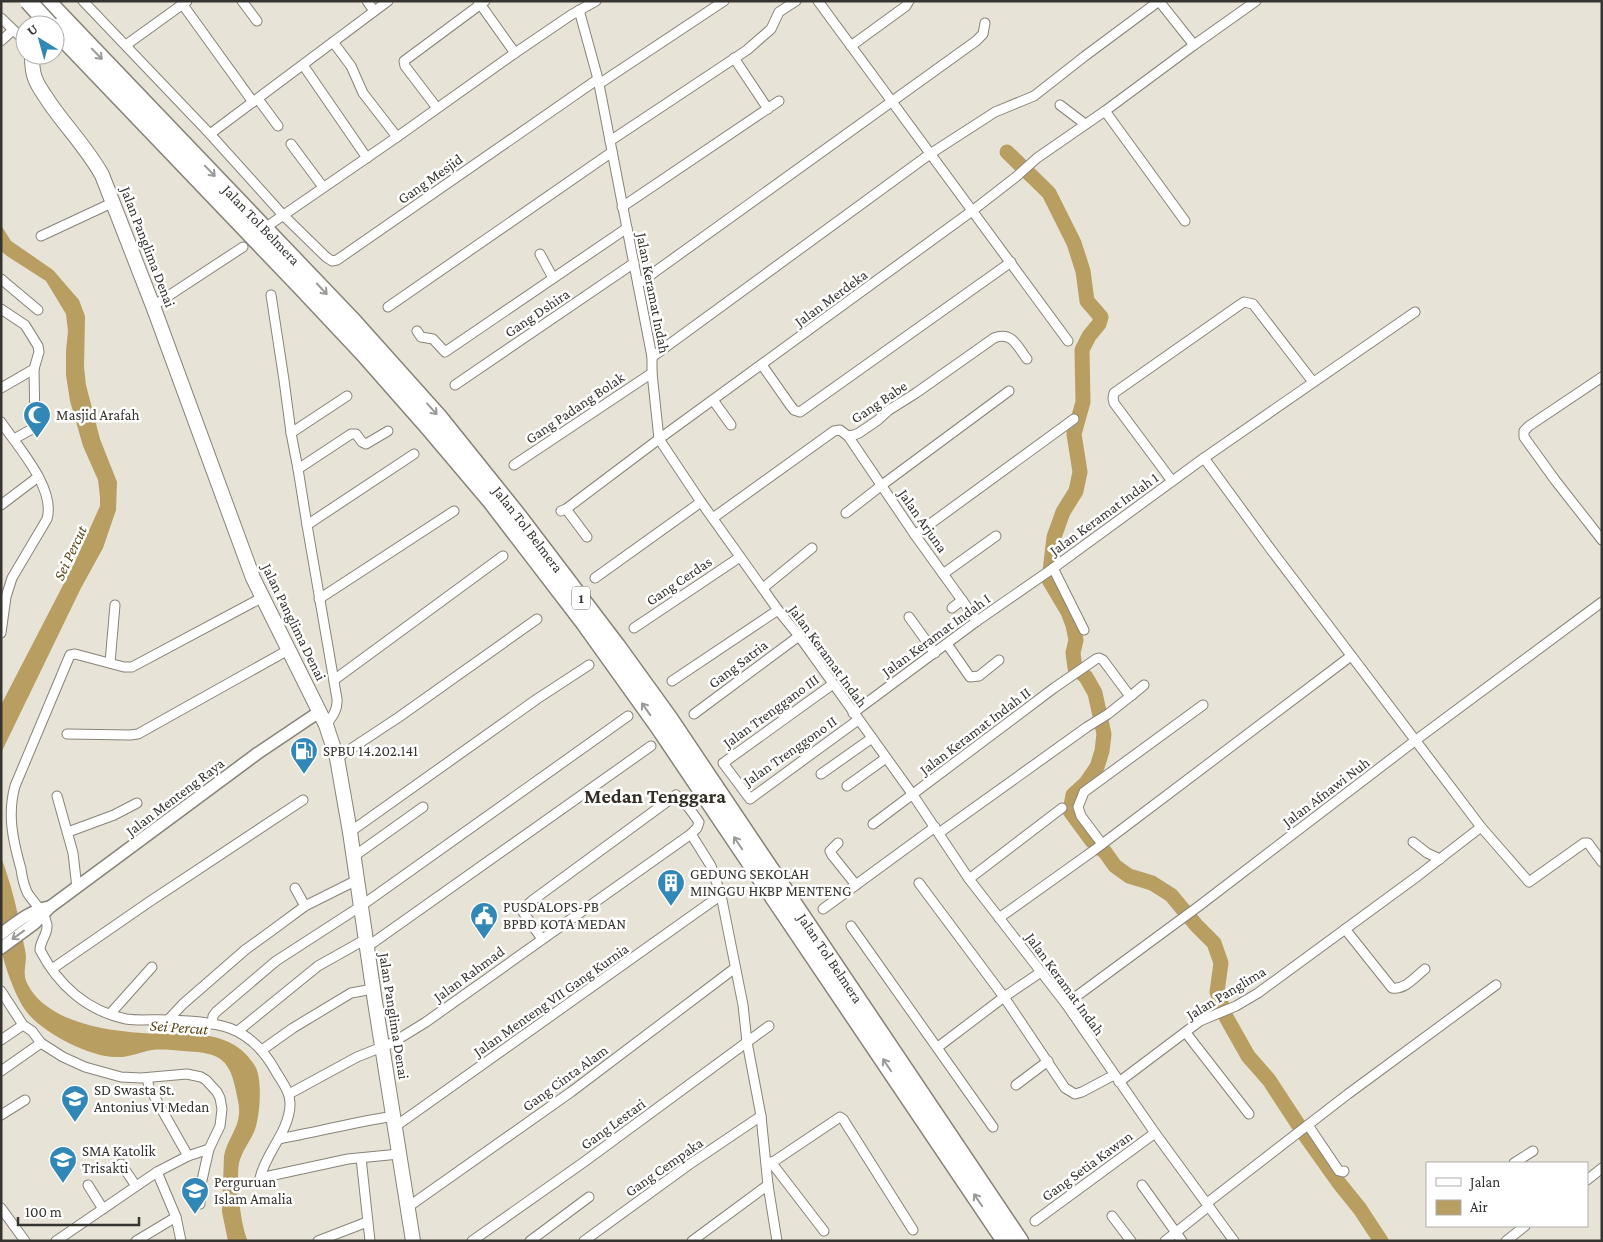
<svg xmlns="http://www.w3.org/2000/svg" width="1603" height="1242" font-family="'Crimson Pro',serif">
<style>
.water{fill:#b89e61}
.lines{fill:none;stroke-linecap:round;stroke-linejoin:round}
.river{stroke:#b89e61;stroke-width:15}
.minor-casing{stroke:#888379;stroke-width:11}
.tertiary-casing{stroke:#888379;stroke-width:14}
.primary-casing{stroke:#888379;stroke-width:16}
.motorway-casing{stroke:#888379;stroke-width:19}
.minor{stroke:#fff;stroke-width:9}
.tertiary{stroke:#fff;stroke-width:11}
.primary{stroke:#fff;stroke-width:14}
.motorway{stroke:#fff;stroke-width:16}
.motorway-bridge-casing{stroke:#888379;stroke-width:19;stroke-linecap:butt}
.motorway-bridge{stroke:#fff;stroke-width:16}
.oneway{stroke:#9a9a98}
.labels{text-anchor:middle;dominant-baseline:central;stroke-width:5;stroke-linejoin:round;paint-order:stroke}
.shield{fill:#fff;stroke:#72716e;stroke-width:1}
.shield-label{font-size:14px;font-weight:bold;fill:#363430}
.street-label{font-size:15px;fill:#363430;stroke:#fff}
.poi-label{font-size:15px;fill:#363430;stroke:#fff;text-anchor:start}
.water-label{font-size:16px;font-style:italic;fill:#5b4818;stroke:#fff}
.district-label{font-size:20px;font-weight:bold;fill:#332f26;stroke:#fff}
</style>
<rect width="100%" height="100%" fill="#e8e3d7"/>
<g class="water">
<path d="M 1,225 L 11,241 L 53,270 L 79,300 L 85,316 L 84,367 L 86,385 L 100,439 L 117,482 L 116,510 L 103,548 L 81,588 L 1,753 L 1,705 L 74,564 L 100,506 L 100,497 L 98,480 L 83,446 L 70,401 L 66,375 L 66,351 L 68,331 L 66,314 L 46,281 L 7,256 L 1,251 Z"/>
<path d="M 1,857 C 10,881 16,904 21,930 C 22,938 25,947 26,956 C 26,966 22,975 28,985 C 35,999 48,1008 61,1015 C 86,1027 114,1031 142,1033 C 182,1036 230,1025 255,1066 C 263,1079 260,1118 254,1132 C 249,1143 242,1151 239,1163 C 236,1181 240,1224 248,1241 L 228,1241 L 222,1212 L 224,1156 C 227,1140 238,1129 239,1114 C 240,1106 237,1098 236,1091 C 229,1055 216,1053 183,1051 C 173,1050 162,1049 152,1050 C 140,1052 129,1058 115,1057 C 90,1057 41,1032 26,1011 C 16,998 4,965 1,948 C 0,940 1,930 1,922 C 1,900 1,878 1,857 Z"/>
</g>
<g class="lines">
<path class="river" d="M 1007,152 L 1049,193 L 1074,243 L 1083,271 L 1087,301 L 1101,317 L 1099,324 L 1089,336 L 1082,350 L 1083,402 L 1074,434 L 1080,472 L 1076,491 L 1063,512 L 1054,537 L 1049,580 L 1068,612 L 1073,625 L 1076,640 L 1073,653 L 1075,668 L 1086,677 L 1095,693 L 1104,734 L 1102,751 L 1097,767 L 1086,783 L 1073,795 L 1070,811 L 1092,841 L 1105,852 L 1115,866 L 1129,876 L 1152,883 L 1171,895 L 1196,925 L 1214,943 L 1221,963 L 1217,992 L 1226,1017 L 1248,1056 L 1269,1080 L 1307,1138 L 1339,1183 L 1360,1209 L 1381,1241"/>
<defs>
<g id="minor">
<path d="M 83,1 L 210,134 L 283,215 L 326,257 L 332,261 L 337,260 L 598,79"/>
<path d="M 242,1 L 257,21"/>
<path d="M 367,1 L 374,11"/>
<path d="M 478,1 L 515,53"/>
<path d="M 818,1 L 1068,341"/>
<path d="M 183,5 L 253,102"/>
<path d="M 579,10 L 598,79 L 652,357 L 652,373 L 659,439 L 701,502 L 778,610 L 799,636 L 913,795 L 969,879 L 1066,1004 L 1155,1133 L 1234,1241"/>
<path d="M 1,18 L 25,41"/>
<path d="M 1,41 L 13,30"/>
<path d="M 333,42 L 351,66 L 363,93 L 397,137"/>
<path d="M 126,45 L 187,1"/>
<path d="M 1194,45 L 1256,1"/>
<path d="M 851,46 L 906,6 L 909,1"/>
<path d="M 734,58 L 768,109"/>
<path d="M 303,65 L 367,158"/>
<path d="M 599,84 L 724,1"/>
<path d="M 258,99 L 278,126"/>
<path d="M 1060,105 L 1085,124"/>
<path d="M 437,108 L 405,66 L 404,61 L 485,1"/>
<path d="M 1105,111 L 1185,221"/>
<path d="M 210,134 L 388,1"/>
<path d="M 610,141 L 747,50 L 771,29 L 779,12 L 796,1"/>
<path d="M 291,144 L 323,187"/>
<path d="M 622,207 L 779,101"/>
<path d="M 272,223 L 397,137 L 515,53 L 571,15 L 596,1"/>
<path d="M 41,236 L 114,202"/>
<path d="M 540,254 L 553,278"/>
<path d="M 1,279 L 38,310"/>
<path d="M 638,284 L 976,41 L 983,34 L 985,23"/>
<path d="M 271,295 L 284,380 L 291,433 L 298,469 L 307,525 L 337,699 C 338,710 332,717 326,725"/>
<path d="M 153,306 L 243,247"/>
<path d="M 388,307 L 612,152"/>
<path d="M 1,309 L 25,325 L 38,346 L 39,352 L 34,369 L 35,425 L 32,429 L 14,439"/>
<path d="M 417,331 L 421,337 L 433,339 L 445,352 L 627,228"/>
<path d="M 762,365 L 790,405 L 794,410 L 800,412 L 1011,262"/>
<path d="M 1602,377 L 1529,426 L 1524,431 L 1524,437 L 1555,480 L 1602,540"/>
<path d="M 455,385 L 634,263"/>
<path d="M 1,388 L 34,369"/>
<path d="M 713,400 L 731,425"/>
<path d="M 1,422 C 17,446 56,488 47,519 L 12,578 L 6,597 L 1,633"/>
<path d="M 291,433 L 347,396"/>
<path d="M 848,436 L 915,535 L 977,621"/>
<path d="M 1204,458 L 1272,551 L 1481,827 L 1529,882 L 1584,843 L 1588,843 L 1602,862"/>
<path d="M 514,465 L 652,373"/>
<path d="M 298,469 L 351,434 L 356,434 L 362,442 L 366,444 L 388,431"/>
<path d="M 1172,481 L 1114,403 L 1113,398 L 1114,393 L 1238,306 L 1244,302 L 1253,304 L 1313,382"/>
<path d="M 1,505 L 38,477"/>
<path d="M 566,509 L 587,537"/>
<path d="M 561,511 L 566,509 L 659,439 L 972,211 L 1017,176 L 1037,158 L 1105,111 L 1194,45 L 1159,1 L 1085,56 L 1034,96 L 995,112 L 930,154 L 652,357"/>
<path d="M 846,513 L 882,485 L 1009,391"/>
<path d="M 713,518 L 834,431 L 840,430 L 848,436 L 854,435 L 859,433 L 878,420 L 889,410 L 916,393 L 994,338 C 1012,331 1017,346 1027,359"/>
<path d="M 307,525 L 414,454"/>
<path d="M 915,535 L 1074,419"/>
<path d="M 1053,568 L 1084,630"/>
<path d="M 943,574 L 996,536"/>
<path d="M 595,578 L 701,502"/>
<path d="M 763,588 L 812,548"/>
<path d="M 263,597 L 132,667 L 124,667 L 75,654 L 70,655 L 15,786 C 7,815 13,841 21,869 C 22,877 24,885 27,892 C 33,903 45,911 47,925 C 48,934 40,941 40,950 C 58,985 87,1011 126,1019 C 140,1021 155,1019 168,1020 C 218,1022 249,1024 275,1070 C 281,1081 291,1092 290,1105 C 289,1132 266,1152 260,1178 L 348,1159 L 399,1154"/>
<path d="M 319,599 L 454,511"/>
<path d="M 952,608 L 962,600"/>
<path d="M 909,617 L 935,653"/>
<path d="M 634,628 L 740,557"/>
<path d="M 947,644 L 970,677 L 979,676 L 999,660"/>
<path d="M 110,663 L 115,605"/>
<path d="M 334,680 L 503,556"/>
<path d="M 672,681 L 778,610"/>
<path d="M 853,713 L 977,621 L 1052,569 L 1204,458 L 1415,312"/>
<path d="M 694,714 L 799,636"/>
<path d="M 67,734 L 130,735 L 138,734 L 290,649"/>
<path d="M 337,758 L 399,717 L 537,619"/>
<path d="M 726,761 L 833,684"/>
<path d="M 723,763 L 750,799 L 858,720"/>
<path d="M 821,774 L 872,738"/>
<path d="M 847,786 L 886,758"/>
<path d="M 57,796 L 73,853 L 77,888"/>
<path d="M 873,824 L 1054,688 L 1096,659 L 1099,658 L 1103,660 L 1129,695 L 1132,695 L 1144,685"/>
<path d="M 68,832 L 114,815 L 137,803"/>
<path d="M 350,832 L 537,699 L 589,665"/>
<path d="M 939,833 L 1087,727 L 1108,714 L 1132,695"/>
<path d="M 691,834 L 711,866 L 721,895 L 743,1005 L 747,1042 L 761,1116 L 768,1185 L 777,1241"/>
<path d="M 1413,842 L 1427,853 L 1440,859"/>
<path d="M 838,843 L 830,851 L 832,855 L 856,885"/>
<path d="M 1102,844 L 1081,816 L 1078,807 L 1084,792 L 1203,705"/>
<path d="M 353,857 L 423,807"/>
<path d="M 969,879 L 1062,808"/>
<path d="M 919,883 L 1004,997 L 1065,1088 L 1075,1094 L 1082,1092 L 1114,1075"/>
<path d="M 295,888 L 305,906"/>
<path d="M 823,909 L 935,827"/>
<path d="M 999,918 L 1093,851 L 1351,656"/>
<path d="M 851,926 L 993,1127"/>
<path d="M 1345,929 L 1392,988 C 1405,990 1415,977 1425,969"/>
<path d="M 367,947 L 651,746"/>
<path d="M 52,969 L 149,902 L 303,800"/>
<path d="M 1,991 L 23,1025 L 32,1031 L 41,1043 L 63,1057 L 85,1067 L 121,1077 L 141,1078 L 187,1074 L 201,1077 L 206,1080 L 217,1092 L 220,1098 L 222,1109 L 220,1126 L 209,1149"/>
<path d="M 1066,1004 L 1199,906 L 1416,740 L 1602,602"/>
<path d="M 110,1014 L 152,967"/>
<path d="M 168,1020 L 183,1004 L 245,950 L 278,926 L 305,906 L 357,880"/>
<path d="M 212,1024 L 213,1016 L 216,1012 L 276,961 L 361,906 L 628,716"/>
<path d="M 238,1031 L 318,966 L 366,939"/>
<path d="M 1186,1033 L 1249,1114"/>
<path d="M 1,1040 L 23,1025"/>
<path d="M 938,1047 L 1004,997 L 1041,972"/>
<path d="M 262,1050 L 293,1028 L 351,993 L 373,989"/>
<path d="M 1,1071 L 41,1043"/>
<path d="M 147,1078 L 149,1087 L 188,1156"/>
<path d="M 1119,1082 L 1200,1021 L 1236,1006 L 1258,993 L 1419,875 L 1481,827"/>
<path d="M 1016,1085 L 1048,1061"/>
<path d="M 289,1094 L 357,1057 L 392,1043 L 426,1022 L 691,834 L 697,828 L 699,822 L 689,808 L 676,795 L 533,900 L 525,907 L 523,912 L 542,939"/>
<path d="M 1,1115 L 25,1100"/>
<path d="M 1308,1125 L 1339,1171 L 1343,1172 L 1344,1171"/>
<path d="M 396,1126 L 721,895"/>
<path d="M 279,1139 C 317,1132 355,1122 394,1116"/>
<path d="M 361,1158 L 370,1241"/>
<path d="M 771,1162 L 824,1231"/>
<path d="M 1514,1163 L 1533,1151"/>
<path d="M 121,1164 L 136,1186"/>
<path d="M 767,1166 L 840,1117 L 843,1119 L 913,1230"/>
<path d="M 157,1172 L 176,1217 L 181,1241"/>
<path d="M 1587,1180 L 1602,1168"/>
<path d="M 88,1185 L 103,1209"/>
<path d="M 1142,1185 L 1182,1241"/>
<path d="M 1207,1203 L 1348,1094 L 1496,985"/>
<path d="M 408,1207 L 571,1092 L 735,968"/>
<path d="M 1,1208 L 25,1241"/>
<path d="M 1112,1216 L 1131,1241"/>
<path d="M 1035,1221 L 1155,1133"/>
<path d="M 56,1241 L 157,1172 L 188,1156 L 209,1149 L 200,1189 L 200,1204"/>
<path d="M 136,1241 L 176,1217"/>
<path d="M 318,1241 L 367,1222"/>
<path d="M 472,1241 L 584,1162 L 769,1026"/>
<path d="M 530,1241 L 589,1197"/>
<path d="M 584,1241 L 687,1166 L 761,1116"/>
<path d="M 692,1241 L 768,1185"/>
<path d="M 1165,1241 L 1209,1206"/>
<path d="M 1506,1241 L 1525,1226"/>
</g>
<g id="tertiary">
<path d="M 1,934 C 17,922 31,910 50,907"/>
<path d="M 1,948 L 35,923 L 50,907 L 258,753 L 319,712"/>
</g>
<path id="primary" d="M 32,55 C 32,63 32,71 35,78 C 38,87 44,94 49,102 C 66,127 87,148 102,175 L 153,306 L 253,578 L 326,725 L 337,758 L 350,832 L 375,1002 L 413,1241"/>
<g id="motorway">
<path id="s1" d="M 47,1 L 353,321 L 438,416 L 519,517 L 617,646 L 669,718 L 1020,1241"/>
<path d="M 55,30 L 300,286 L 363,353 L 429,428 L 490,500 L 585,624 L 658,726 L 1005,1241"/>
</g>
</defs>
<use href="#minor" class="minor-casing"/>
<use href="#tertiary" class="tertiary-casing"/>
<use href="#primary" class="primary-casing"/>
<use href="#motorway" class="motorway-casing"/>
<use href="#minor" class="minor"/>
<use href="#tertiary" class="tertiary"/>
<use href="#primary" class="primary"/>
<use href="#motorway" class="motorway"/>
<defs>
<path id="motorway-bridge" d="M 28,1 L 50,25"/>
</defs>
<use href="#motorway-bridge" class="motorway-bridge-casing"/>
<use href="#motorway-bridge" class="motorway-bridge"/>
</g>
<defs><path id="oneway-shaft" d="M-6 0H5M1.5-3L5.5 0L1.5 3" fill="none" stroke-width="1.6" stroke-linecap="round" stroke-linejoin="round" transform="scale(1.25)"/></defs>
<g class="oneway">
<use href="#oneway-shaft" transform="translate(97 54) rotate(46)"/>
<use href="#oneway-shaft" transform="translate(210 171) rotate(46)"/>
<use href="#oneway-shaft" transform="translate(322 289) rotate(47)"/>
<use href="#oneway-shaft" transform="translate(432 409) rotate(48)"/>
<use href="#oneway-shaft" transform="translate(646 709) rotate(-125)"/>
<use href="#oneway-shaft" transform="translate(738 843) rotate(-124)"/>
<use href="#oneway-shaft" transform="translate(18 935) rotate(144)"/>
<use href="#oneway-shaft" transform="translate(887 1065) rotate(-124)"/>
<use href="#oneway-shaft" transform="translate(978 1200) rotate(-124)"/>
</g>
<defs>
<symbol id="mosque-pin" viewBox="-11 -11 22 30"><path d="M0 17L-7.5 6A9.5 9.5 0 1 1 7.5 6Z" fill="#3187b6" stroke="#fff"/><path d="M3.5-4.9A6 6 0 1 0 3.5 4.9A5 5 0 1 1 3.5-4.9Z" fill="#fff"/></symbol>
<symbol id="fuel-pin" viewBox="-11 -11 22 30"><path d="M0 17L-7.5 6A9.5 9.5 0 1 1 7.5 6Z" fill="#3187b6" stroke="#fff"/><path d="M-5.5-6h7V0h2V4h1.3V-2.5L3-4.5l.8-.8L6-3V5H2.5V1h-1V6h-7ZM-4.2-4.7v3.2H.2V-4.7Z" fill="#fff"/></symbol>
<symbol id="building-pin" viewBox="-11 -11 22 30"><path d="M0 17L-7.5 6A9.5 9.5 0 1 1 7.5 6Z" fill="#3187b6" stroke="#fff"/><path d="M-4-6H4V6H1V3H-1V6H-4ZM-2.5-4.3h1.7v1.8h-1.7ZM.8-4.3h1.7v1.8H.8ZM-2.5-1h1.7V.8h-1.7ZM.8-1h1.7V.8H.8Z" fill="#fff"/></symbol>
<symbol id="civic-pin" viewBox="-11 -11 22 30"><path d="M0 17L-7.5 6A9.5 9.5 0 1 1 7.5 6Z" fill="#3187b6" stroke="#fff"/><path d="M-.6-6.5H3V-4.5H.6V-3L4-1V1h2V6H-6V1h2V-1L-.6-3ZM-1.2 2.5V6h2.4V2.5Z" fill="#fff"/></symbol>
<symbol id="school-pin" viewBox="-11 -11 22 30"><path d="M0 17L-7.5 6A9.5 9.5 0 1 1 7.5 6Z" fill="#3187b6" stroke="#fff"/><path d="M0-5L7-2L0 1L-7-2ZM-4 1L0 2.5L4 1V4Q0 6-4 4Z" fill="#fff"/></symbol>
</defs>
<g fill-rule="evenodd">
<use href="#mosque-pin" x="21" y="399" width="32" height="43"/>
<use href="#fuel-pin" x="288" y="735" width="32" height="43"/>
<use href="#building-pin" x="655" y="867" width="32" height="43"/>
<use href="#civic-pin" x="468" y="900" width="32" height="43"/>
<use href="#school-pin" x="59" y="1083" width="32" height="43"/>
<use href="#school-pin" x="47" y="1144" width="32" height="43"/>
<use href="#school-pin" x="179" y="1175" width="32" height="43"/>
</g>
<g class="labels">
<rect class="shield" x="572" y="586.5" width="18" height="23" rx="4"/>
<g class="shield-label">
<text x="581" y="598">1</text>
</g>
<g class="street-label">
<text transform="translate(430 179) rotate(-35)">Gang Mesjid</text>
<text stroke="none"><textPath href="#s1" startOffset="310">Jalan Tol Belmera</textPath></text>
<text transform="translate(148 247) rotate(69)">Jalan Panglima Denai</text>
<text transform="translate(653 293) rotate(79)">Jalan Keramat Indah</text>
<text transform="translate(831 298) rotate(-36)">Jalan Merdeka</text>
<text transform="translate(537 313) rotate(-34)">Gang Dshira</text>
<text transform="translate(879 402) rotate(-34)">Gang Babe</text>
<text transform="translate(575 408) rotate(-34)">Gang Padang Bolak</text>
<text transform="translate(1104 514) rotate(-36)">Jalan Keramat Indah 1</text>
<text transform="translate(923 521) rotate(55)">Jalan Arjuna</text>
<text stroke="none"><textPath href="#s1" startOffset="715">Jalan Tol Belmera</textPath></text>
<text transform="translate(679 581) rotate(-34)">Gang Cerdas</text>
<text transform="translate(294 622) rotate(64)">Jalan Panglima Denai</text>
<text transform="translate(936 635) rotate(-36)">Jalan Keramat Indah I</text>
<text transform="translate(828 656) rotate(54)">Jalan Keramat Indah</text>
<text transform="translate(738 664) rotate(-37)">Gang Satria</text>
<text transform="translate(771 711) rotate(-36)">Jalan Trenggano III</text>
<text transform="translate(975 731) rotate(-37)">Jalan Keramat Indah II</text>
<text transform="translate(790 751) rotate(-35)">Jalan Trenggono II</text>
<text transform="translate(1326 792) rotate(-37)">Jalan Afnawi Nuh</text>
<text transform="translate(175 797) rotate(-37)">Jalan Menteng Raya</text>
<text stroke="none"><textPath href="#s1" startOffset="1240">Jalan Tol Belmera</textPath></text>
<text transform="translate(469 974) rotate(-36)">Jalan Rahmad</text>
<text transform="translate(1065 984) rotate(54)">Jalan Keramat Indah</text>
<text transform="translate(1226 993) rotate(-31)">Jalan Panglima</text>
<text transform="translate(551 1000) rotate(-35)">Jalan Menteng VII Gang Kurnia</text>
<text transform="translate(394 1016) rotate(81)">Jalan Panglima Denai</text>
<text transform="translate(565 1078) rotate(-36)">Gang Cinta Alam</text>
<text transform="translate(613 1124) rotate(-36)">Gang Lestari</text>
<text transform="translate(1087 1166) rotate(-36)">Gang Setia Kawan</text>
<text transform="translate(664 1167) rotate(-35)">Gang Cempaka</text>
</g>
<g class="poi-label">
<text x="56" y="415">Masjid Arafah</text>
<text x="323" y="751">SPBU 14.202.141</text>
<text x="690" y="874">GEDUNG SEKOLAH<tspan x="690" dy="17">MINGGU HKBP MENTENG</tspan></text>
<text x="503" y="907">PUSDALOPS-PB<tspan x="503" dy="17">BPBD KOTA MEDAN</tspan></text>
<text x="94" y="1090">SD Swasta St.<tspan x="94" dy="17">Antonius VI Medan</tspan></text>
<text x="82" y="1151">SMA Katolik<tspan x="82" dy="17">Trisakti</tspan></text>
<text x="214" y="1182">Perguruan<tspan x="214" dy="17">Islam Amalia</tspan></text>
</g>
<g class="water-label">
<text transform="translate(70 553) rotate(-65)">Sei Percut</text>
<text transform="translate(179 1027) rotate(4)">Sei Percut</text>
</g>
<g class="district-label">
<text x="655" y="796">Medan Tenggara</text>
</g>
</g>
<rect width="1603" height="1242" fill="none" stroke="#363430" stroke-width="5"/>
<rect x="1426" y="1162" width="162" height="65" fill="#ffffff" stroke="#afaeac"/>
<rect x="1436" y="1178" width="25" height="8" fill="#ffffff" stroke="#afaeac"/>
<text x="1470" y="1187" font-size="15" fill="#363430">Jalan</text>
<rect x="1436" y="1200" width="25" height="15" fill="#b89e61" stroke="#afaeac"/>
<text x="1470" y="1212" font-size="15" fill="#363430">Air</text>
<g transform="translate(40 40) rotate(323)"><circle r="24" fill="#ffffff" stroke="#afaeac"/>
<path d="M0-4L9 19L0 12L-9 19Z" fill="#3187b6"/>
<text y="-8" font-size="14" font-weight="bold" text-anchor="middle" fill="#363430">U</text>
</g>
<path d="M18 1217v8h121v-8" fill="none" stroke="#363430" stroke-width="2.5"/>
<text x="25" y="1217" font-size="15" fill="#363430" stroke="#ffffff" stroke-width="4" paint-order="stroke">100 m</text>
</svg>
